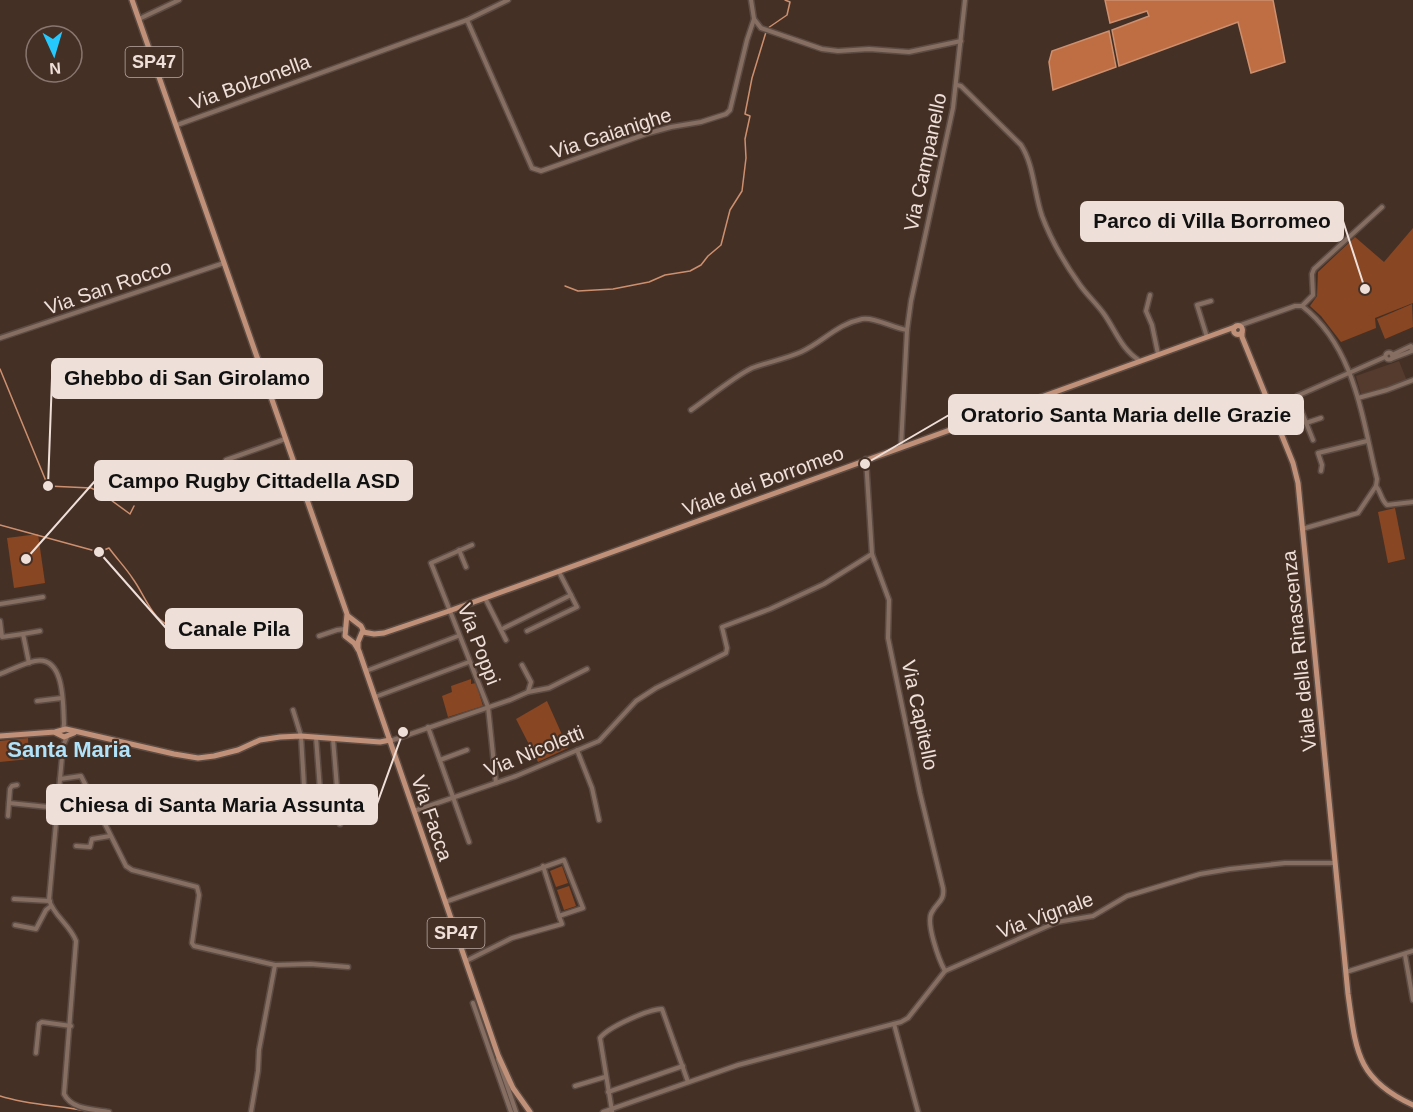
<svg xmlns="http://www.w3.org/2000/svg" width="1413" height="1112" font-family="Helvetica,sans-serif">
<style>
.built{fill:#553b2e}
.green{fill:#884623}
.water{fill:#bf6d42;stroke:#cd906f;stroke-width:1.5}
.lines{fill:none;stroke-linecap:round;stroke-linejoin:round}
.stream{stroke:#cd906f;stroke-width:1.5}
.minor-casing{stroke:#5d4c43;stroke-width:7}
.major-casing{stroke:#5d4c43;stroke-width:8}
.minor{stroke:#866e62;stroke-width:4}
.major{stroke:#c19078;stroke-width:5}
.labels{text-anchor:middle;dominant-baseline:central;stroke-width:4.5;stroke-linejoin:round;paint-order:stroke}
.shield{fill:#453026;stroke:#bbaba3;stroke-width:1.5}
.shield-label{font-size:18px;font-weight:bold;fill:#eee0d9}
.street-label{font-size:20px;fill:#eee0d9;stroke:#453026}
.quarter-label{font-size:22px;font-weight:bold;fill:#b0e2f9;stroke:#453026}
.leader{fill:none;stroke:#eee0d9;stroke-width:2}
.callout-dot{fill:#eee0d9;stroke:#453026;stroke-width:2}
.callout{fill:#eee0d9;stroke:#eee0d9;stroke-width:2}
.callout-label{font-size:21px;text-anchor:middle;font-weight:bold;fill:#111}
</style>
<rect width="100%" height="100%" fill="#453026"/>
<path class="built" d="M 1399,361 L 1407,381 L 1402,383 L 1401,380 L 1400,384 L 1366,395 L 1361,394 L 1356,376 Z"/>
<g class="green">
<path d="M 1413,228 L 1413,303 L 1375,318 L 1376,328 L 1341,342 L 1321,316 L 1310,306 L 1317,296 L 1318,272 L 1355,237 L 1384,262 Z"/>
<path d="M 1412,304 L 1413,327 L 1385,339 L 1377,319 Z"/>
<path d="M 1395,508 L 1405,559 L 1388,563 L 1378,512 Z"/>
<path d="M 38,534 L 45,583 L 14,588 L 7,538 Z"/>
<path d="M 471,679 L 471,684 L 476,683 L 483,706 L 448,717 L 442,696 L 452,692 L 451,686 Z"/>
<path d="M 547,701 L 568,748 L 538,762 L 516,719 Z"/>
<path d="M 28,738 L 29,759 L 0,762 L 0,741 Z"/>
<path d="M 562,866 L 568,883 L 556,887 L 550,871 Z"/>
<path d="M 569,886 L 576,906 L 564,910 L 557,890 Z"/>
</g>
<g class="water">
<path d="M 1105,0 L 1273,0 L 1285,62 L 1251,73 L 1238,22 L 1119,66 L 1112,30 L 1149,16 L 1147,11 L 1110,23 Z"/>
<path d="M 1109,31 L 1116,67 L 1053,90 L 1049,62 L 1052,51 Z"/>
</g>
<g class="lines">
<g class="stream">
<path d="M 768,28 L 787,15 L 790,2 L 785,0"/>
<path d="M 565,286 L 578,291 L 613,289 L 649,282 L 665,275 L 690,271 L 701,265 L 708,256 L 721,245 L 730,210 L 742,191 L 746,158 L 745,139 L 750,116 L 745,114 L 752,78 L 766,32"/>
<path d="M 0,369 L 48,486 L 91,488 L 100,492 L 130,514 L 134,506"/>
<path d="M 0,525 L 99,552 L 109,548 C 117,559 126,568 133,579 C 144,594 151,617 168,625 L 174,641"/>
<path d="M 0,1096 C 32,1106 60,1105 92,1112"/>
</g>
<defs>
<g id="minor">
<path d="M 751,0 L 754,19 L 761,28 L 822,49 L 838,51 L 869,49 L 909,52 L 961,41"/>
<path d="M 139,19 L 179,0"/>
<path d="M 467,20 L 532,168 L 541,171 L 649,133 L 671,127 L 701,122 L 726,114 L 730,110 L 747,40 L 754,19"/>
<path d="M 957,85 L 961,86 L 1021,145 C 1034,165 1034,193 1042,216 C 1051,240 1065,264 1080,285 C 1087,295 1097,304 1104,314 C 1116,331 1121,349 1140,361"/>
<path d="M 177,125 L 467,20 L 508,0"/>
<path d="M 1150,295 L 1146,311 L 1152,325 L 1158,354"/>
<path d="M 1302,306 L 1313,295 L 1312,274 L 1314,269 L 1382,207"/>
<path d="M 1238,326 L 1295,306 L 1302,306 C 1355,347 1362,418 1377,479 L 1376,486 L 1358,513 L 1302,529"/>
<path d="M 1207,337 L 1197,305 L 1211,301"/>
<path d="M 0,338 L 224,263"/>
<circle cx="1389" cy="356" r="3.5"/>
<path d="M 1391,359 L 1412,351 L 1411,346 L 1392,355"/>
<path d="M 1358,398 L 1387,390 L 1413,380"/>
<path d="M 691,410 C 707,399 735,376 752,368 C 768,362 785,359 801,352 C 823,342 837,324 862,319 C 875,317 893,328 907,330"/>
<path d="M 1306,423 L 1321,418"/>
<path d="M 1313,440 L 1297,400 L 1297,396 L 1385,357"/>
<path d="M 901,446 L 907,330 L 911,301 L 953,108 L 965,0"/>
<path d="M 866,459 L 872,554 L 889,600 L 888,638 L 920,793 L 943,888 C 945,901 937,902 932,912 C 925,922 939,960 945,971"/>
<path d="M 226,460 L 285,439"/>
<path d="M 1321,471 L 1322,465 L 1318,453 L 1367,441"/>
<path d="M 1376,486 C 1381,492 1381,500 1387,505 L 1413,502"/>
<path d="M 230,493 L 296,470"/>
<path d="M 472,545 L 431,563 L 488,707 L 496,783"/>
<path d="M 459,550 L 466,567"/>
<path d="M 485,598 L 506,640"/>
<path d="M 0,604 L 43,597"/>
<path d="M 0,621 L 2,637 L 23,634 L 29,663"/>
<path d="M 504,628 L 571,595"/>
<path d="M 527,631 L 577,607 L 559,572"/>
<path d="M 23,634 L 40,631"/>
<path d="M 319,636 L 337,630 L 345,629"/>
<path d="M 366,671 L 458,636"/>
<path d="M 0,674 C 11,670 24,663 35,661 C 65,655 63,705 64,724 L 63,730"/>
<path d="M 528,692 L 549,688 L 587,669"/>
<path d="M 375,697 L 469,662"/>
<path d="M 37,701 L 62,698"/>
<path d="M 293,710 L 301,736 L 305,803"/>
<path d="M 428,727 L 469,842"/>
<path d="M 67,737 L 63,746 L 49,900 C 54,916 70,925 76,941 L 64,1094 C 72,1110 93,1109 109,1112"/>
<path d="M 316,737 L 320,790"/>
<path d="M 333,739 L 340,824"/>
<path d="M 390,741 L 510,700 L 528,692 L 531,682 L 522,665"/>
<path d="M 577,750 L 592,788 L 599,820"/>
<path d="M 440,760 L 467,750"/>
<path d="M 60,779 L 81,776 L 126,866 L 132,870 L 197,887 L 199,895 L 192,943 L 194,946 L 275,965 L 259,1050 L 258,1071 L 251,1112"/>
<path d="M 9,803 L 58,808"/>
<path d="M 414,811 L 516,776 L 599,741 L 636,701 L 656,688 L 726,653 L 727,648 L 722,627 L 770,609 L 824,584 L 872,554"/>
<path d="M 8,816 L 10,789 L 12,786 L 17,785"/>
<path d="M 76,846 L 90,847 L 92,839 L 110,836"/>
<path d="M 14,899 L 50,901"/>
<path d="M 445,902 L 564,860 L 583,908 L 559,916 L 543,866"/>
<path d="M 15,925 L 36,929 L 46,910 L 51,906"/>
<path d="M 1405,955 L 1413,1000"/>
<path d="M 466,961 L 512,938 L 562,924 L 559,916"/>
<path d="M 275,965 L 310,964 L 348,967"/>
<path d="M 1346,972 L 1413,951"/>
<path d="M 473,1003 L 511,1112"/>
<path d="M 894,1024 L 918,1112"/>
<path d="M 36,1053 L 39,1024 L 42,1022 L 71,1026"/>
<path d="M 498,1059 L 516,1112"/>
<path d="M 575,1086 L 605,1077"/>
<path d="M 608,1092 L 683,1066"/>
<path d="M 612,1111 L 600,1038 C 608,1027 649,1009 662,1009 L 688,1082"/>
<path d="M 603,1112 L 738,1065 L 901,1022 L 908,1018 L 945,971 L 1057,922 L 1093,916 L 1127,896 L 1200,874 L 1230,869 L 1285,863 L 1335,863"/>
</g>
<g id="major">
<path d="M 132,0 L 347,614 L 345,636 L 354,643 L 359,651 L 498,1055 L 513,1088 L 530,1112"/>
<circle cx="1238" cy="330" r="4.5"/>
<path d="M 1242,332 L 1242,337 L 1293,463 L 1298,483 L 1348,994 C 1356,1050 1356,1079 1413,1105"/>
<path d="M 348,616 L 361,626 L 363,630 L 358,642 L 358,649"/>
<path d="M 363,632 L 374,634 L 384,633 L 449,611 L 1235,327"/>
<path d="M 56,733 L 64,737 L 74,733"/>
<path d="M 0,736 L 55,732 L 66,729 L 174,754 L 198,758 L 214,756 L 238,750 L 260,740 L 280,737 L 301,736 L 380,742 L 390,740"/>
</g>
</defs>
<use href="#minor" class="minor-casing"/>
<use href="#major" class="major-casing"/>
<use href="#minor" class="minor"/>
<use href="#major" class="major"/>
</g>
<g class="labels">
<g class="shield">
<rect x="125.5" y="47" width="57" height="30" rx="4.5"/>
<rect x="427.5" y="918" width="57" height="30" rx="4.5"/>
</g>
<g class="shield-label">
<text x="154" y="62">SP47</text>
<text x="456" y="933">SP47</text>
</g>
<g class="street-label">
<text transform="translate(250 82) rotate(-20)">Via Bolzonella</text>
<text transform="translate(611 133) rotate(-18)">Via Gaianighe</text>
<text transform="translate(925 162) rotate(-78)">Via Campanello</text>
<text transform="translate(108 287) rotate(-19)">Via San Rocco</text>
<text transform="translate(763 481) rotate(-20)">Viale dei Borromeo</text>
<text transform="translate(479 644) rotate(69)">Via Poppi</text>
<text transform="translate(1299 651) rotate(-96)">Viale della Rinascenza</text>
<text transform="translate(920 715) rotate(78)">Via Capitello</text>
<text transform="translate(534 751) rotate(-22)">Via Nicoletti</text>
<text transform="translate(432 818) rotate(71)">Via Facca</text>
<text transform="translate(1045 915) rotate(-20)">Via Vignale</text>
</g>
<g class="quarter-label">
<text x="69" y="749">Santa Maria</text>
</g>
</g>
<path class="leader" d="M1365 289L1343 221M48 486L52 378M865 464L949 415M26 559L95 481M99 552L166 628M403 732L377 804"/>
<g class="callout-dot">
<circle cx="1365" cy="289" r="6"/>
<circle cx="48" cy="486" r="6"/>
<circle cx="865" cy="464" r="6"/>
<circle cx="26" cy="559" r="6"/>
<circle cx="99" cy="552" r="6"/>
<circle cx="403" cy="732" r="6"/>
</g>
<g class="callout">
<rect x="1081" y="202" width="262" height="39" rx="6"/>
<rect x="52" y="359" width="270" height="39" rx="6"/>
<rect x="949" y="395" width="354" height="39" rx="6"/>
<rect x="95" y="461" width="317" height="39" rx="6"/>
<rect x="166" y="609" width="136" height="39" rx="6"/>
<rect x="47" y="785" width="330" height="39" rx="6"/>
</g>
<g class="callout-label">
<text x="1212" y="228">Parco di Villa Borromeo</text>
<text x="187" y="385">Ghebbo di San Girolamo</text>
<text x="1126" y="422">Oratorio Santa Maria delle Grazie</text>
<text x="254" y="488">Campo Rugby Cittadella ASD</text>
<text x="234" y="636">Canale Pila</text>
<text x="212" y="812">Chiesa di Santa Maria Assunta</text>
</g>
<g transform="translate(54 54) rotate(176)"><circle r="28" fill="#453026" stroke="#89766e" stroke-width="1.5"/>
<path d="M0-4.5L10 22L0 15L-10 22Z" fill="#26c9fe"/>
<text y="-9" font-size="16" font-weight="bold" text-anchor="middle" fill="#eee0d9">N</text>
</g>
</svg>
